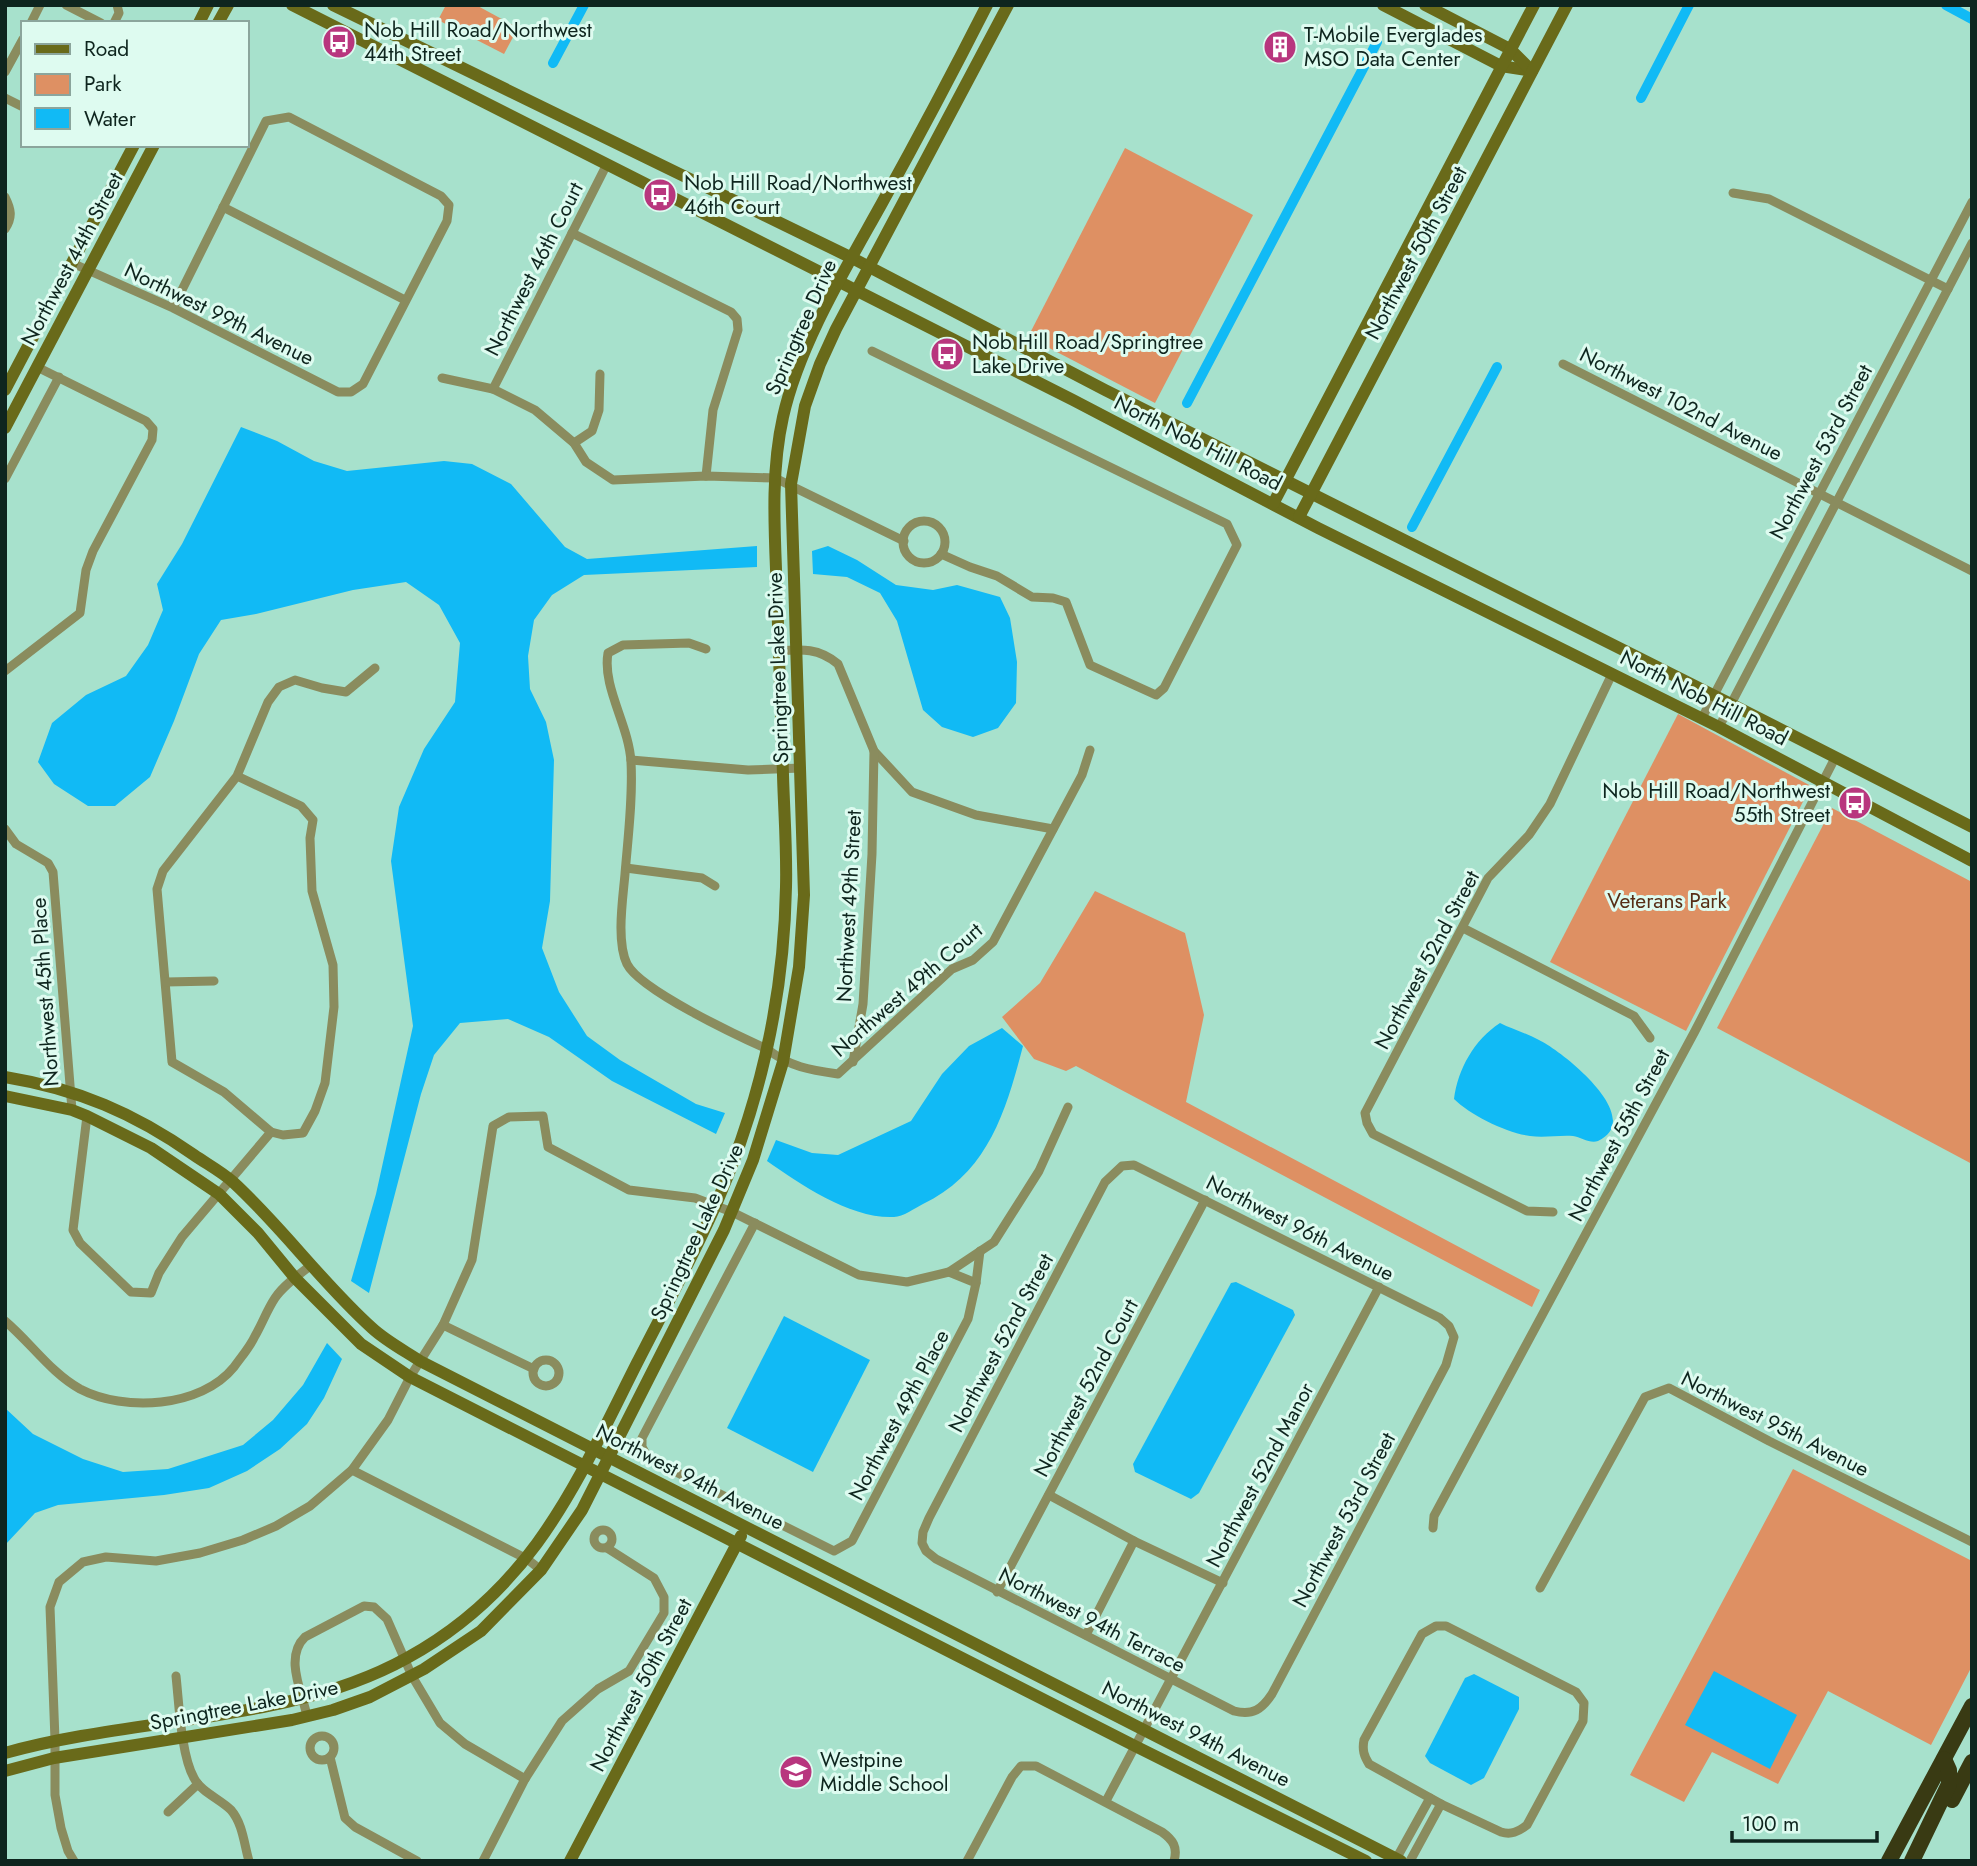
<svg xmlns="http://www.w3.org/2000/svg" width="1977" height="1866" font-family="Jost,sans-serif">
<style>
.green{fill:#de9063}
.water{fill:#11baf5}
.lines{fill:none;stroke-linecap:round;stroke-linejoin:round}
.canal{stroke:#11baf5;stroke-width:10}
.street{stroke:#8a8c5e;stroke-width:9}
.secondary{stroke:#696a1a;stroke-width:12}
.highway{stroke:#393a13;stroke-width:16}
.labels{text-anchor:middle;dominant-baseline:central;stroke-width:6;stroke-linejoin:round;paint-order:stroke}
.poi-label{font-size:21px;fill:#0e251e;stroke:#defbf0;text-anchor:start}
.street-label{font-size:21px;fill:#0e251e;stroke:#defbf0}
.park-label{font-size:21px;fill:#572e15;stroke:#defbf0}
</style>
<rect width="100%" height="100%" fill="#a7e1cc"/>
<g class="green">
<path d="M 446,5 L 476,5 L 518,28 L 504,54 L 438,20 Z"/>
<path d="M 1125,148 L 1253,215 L 1155,403 L 1028,337 Z"/>
<path d="M 1678,714 L 1811,786 L 1686,1031 L 1550,962 Z"/>
<path d="M 1832,808 L 1972,882 L 1972,1164 L 1717,1028 Z"/>
<path d="M 1095,891 L 1185,933 L 1204,1015 L 1186,1102 L 1540,1290 L 1532,1307 L 1076,1066 L 1066,1071 L 1034,1059 L 1002,1017 L 1040,983 Z"/>
<path d="M 1793,1469 L 1972,1561 L 1972,1666 L 1931,1745 L 1828,1691 L 1778,1784 L 1712,1752 L 1684,1802 L 1630,1775 Z"/>
</g>
<g class="water">
<path d="M 241,427 L 277,441 L 314,461 L 347,471 L 444,461 L 472,464 L 511,484 L 565,547 L 587,559 L 757,546 L 757,567 L 584,575 L 552,595 L 534,620 L 528,656 L 530,689 L 546,722 L 554,760 L 550,901 L 542,948 L 559,992 L 587,1036 L 620,1060 L 696,1104 L 725,1113 L 716,1134 L 612,1081 L 549,1037 L 508,1019 L 460,1023 L 434,1055 L 421,1094 L 369,1293 L 351,1281 L 376,1194 L 413,1026 L 391,861 L 399,807 L 424,749 L 455,702 L 460,643 L 439,605 L 406,582 L 353,590 L 256,614 L 221,620 L 199,654 L 174,721 L 150,777 L 115,806 L 88,806 L 54,784 L 38,762 L 52,723 L 86,695 L 126,676 L 148,645 L 163,610 L 157,584 L 182,544 Z"/>
<path d="M 828,546 L 857,560 L 896,585 L 933,590 L 957,585 L 1000,597 L 1010,618 L 1017,662 L 1016,703 L 998,728 L 973,737 L 942,727 L 923,710 L 897,621 L 880,593 L 847,577 L 813,574 L 812,551 Z"/>
<path d="M 1500,1023 C 1512,1029 1526,1033 1539,1040 C 1562,1051 1647,1118 1598,1141 C 1590,1144 1581,1137 1573,1136 C 1559,1135 1544,1138 1530,1136 C 1507,1133 1470,1115 1454,1099 C 1458,1069 1474,1040 1500,1023 Z"/>
<path d="M 1002,1028 L 1023,1046 C 1006,1111 988,1173 923,1204 C 915,1208 903,1217 894,1217 C 851,1219 801,1185 767,1161 L 776,1140 L 812,1153 L 838,1155 L 911,1121 L 942,1074 L 969,1046 Z"/>
<path d="M 1236,1282 L 1293,1310 L 1295,1315 L 1199,1493 L 1191,1499 L 1135,1472 L 1133,1464 L 1231,1283 Z"/>
<path d="M 784,1316 L 870,1360 L 813,1472 L 727,1428 Z"/>
<path d="M 327,1343 L 342,1359 L 324,1398 L 307,1424 L 280,1449 L 247,1471 L 209,1488 L 164,1495 L 58,1505 L 35,1513 L 5,1545 L 5,1408 L 33,1434 L 83,1459 L 123,1472 L 168,1469 L 243,1445 L 273,1420 L 303,1385 Z"/>
<path d="M 1714,1671 L 1797,1715 L 1770,1769 L 1685,1725 Z"/>
<path d="M 1474,1674 L 1519,1697 L 1519,1709 L 1484,1778 L 1471,1785 L 1430,1763 L 1425,1756 L 1465,1678 Z"/>
</g>
<g class="lines">
<g class="canal">
<path d="M 1946,5 L 1972,19"/>
<path d="M 553,63 L 584,5"/>
<path d="M 1641,98 L 1689,5"/>
<path d="M 1187,403 L 1377,42"/>
<path d="M 1412,527 L 1497,367"/>
</g>
<g class="street">
<path d="M 66,5 L 101,23"/>
<path d="M 31,23 L 40,5"/>
<path d="M 114,23 L 119,13 L 117,5"/>
<path d="M 5,72 L 23,39"/>
<path d="M 5,98 L 23,107"/>
<path d="M 1733,193 L 1769,199 L 1948,289"/>
<path d="M 5,197 C 11,209 13,217 5,229"/>
<path d="M 223,207 L 405,300"/>
<path d="M 572,233 L 731,312 L 737,319 L 738,330 L 713,410 L 706,476"/>
<path d="M 72,263 L 173,308 L 338,392 L 351,392 L 363,384 L 447,221 L 449,205 L 441,196 L 289,117 L 266,121 L 173,308"/>
<path d="M 872,351 L 1227,524 L 1237,545 L 1164,688 L 1156,695 L 1090,665 L 1066,602 L 1053,598 L 1032,597 L 997,576 L 970,567 L 941,554"/>
<path d="M 1563,364 L 1972,571"/>
<path d="M 442,378 L 493,389 L 535,410 L 574,443 L 586,462 L 613,480 L 706,476 L 775,478 L 904,541"/>
<path d="M 493,389 L 606,166"/>
<path d="M 574,443 L 592,431 L 599,410 L 600,374"/>
<path d="M 5,479 L 59,377"/>
<circle cx="924" cy="542" r="21"/>
<path d="M 706,649 L 689,643 L 623,645 L 608,653 C 602,687 629,725 631,762 C 633,798 628,837 625,874 C 623,898 616,941 627,964 C 640,990 738,1036 767,1049 C 790,1067 810,1070 838,1074 L 952,969 L 973,960 L 993,942 L 1082,775 L 1090,750"/>
<path d="M 779,651 C 802,649 819,648 838,664 L 874,751 L 912,792 L 976,815 L 1053,829"/>
<path d="M 5,671 L 80,613 L 86,570 L 93,551 L 152,440 L 153,429 L 146,421 L 37,367"/>
<path d="M 1702,718 L 1972,202"/>
<path d="M 1719,727 L 1972,243"/>
<path d="M 631,760 L 748,770 L 801,768"/>
<path d="M 237,776 L 301,806 L 313,820 L 310,838 L 312,891 L 333,965 L 334,1007 L 325,1083 L 315,1111 L 303,1133 L 283,1135 L 271,1132 L 224,1092 L 172,1062 L 157,889 L 163,871 L 237,776 L 268,702 L 279,687 L 295,680 L 322,688 L 346,692 L 375,668"/>
<path d="M 5,829 L 16,844 L 48,863 L 53,872 L 72,1110"/>
<path d="M 626,868 L 702,878 L 715,886"/>
<path d="M 1463,928 L 1634,1016 L 1650,1038"/>
<path d="M 166,982 L 214,981"/>
<path d="M 853,1062 L 863,1004 L 872,854 L 874,751"/>
<path d="M 87,1116 L 73,1230 L 80,1243 L 131,1292 L 151,1293 L 159,1273 L 182,1237 L 271,1132"/>
<path d="M 1134,1165 L 1440,1318 L 1449,1326 L 1454,1337 L 1446,1365 L 1272,1694 C 1262,1709 1253,1716 1234,1711 L 936,1559 L 926,1551 L 922,1543 L 923,1532 L 929,1518 L 1105,1182 L 1122,1166 Z"/>
<path d="M 1553,1212 L 1527,1211 L 1373,1134 L 1367,1123 L 1365,1113 L 1488,878 L 1529,835 L 1550,804 L 1612,674"/>
<path d="M 755,1223 L 642,1438 L 642,1447 L 648,1458 L 834,1551 L 852,1541 L 968,1319 L 976,1283 L 949,1272"/>
<path d="M 976,1283 L 980,1251"/>
<path d="M 5,1321 C 31,1343 51,1373 80,1389 C 124,1412 201,1408 234,1367 C 241,1357 250,1347 255,1336 C 262,1324 267,1310 275,1298 C 283,1286 298,1275 310,1266"/>
<path d="M 443,1325 L 534,1369"/>
<circle cx="546" cy="1373" r="13"/>
<path d="M 352,1470 L 527,1559 L 541,1570"/>
<path d="M 1049,1495 L 1134,1541 L 1223,1583"/>
<path d="M 1433,1528 L 1434,1516 L 1695,1031 L 1835,758"/>
<circle cx="603" cy="1539" r="9"/>
<path d="M 1540,1588 L 1645,1397 L 1669,1388 L 1769,1441 L 1972,1542"/>
<path d="M 997,1592 L 1205,1200"/>
<path d="M 1436,1626 L 1446,1626 L 1576,1692 L 1584,1703 L 1583,1721 L 1527,1825 C 1518,1832 1511,1835 1501,1832 L 1441,1804 L 1369,1764 C 1364,1756 1362,1750 1364,1740 L 1422,1634 Z"/>
<path d="M 1086,1635 L 1134,1541"/>
<path d="M 176,1676 C 179,1703 181,1755 194,1778 C 201,1792 220,1799 231,1810 C 243,1824 244,1844 249,1861"/>
<path d="M 307,1716 C 302,1692 284,1657 305,1637 L 364,1606 L 374,1607 L 387,1619 L 412,1676 L 440,1723 L 465,1744 L 525,1779"/>
<circle cx="322" cy="1748" r="12"/>
<path d="M 330,1757 L 345,1818 L 355,1827 L 417,1861"/>
<path d="M 1106,1801 L 1379,1287"/>
<path d="M 168,1812 L 198,1784"/>
<path d="M 74,1861 L 68,1851 L 61,1828 L 55,1795 L 55,1740 L 50,1607 L 59,1582 L 83,1562 L 106,1557 L 156,1561 L 200,1553 L 243,1540 L 276,1526 L 310,1506 L 352,1470 L 388,1420 L 410,1377 L 443,1325 L 472,1260 L 493,1126 L 509,1117 L 543,1116 L 548,1147 L 629,1190 L 695,1198 L 732,1212 L 859,1275 L 907,1282 L 949,1272 L 994,1242 L 1039,1171 L 1068,1107"/>
<path d="M 483,1861 L 525,1779 L 562,1721 L 598,1689 L 629,1671 L 664,1613 L 664,1597 L 654,1578 L 607,1548"/>
<path d="M 967,1861 L 1012,1777 L 1021,1766 L 1036,1766 L 1162,1832 C 1173,1840 1178,1847 1174,1861"/>
<path d="M 1395,1861 L 1430,1798"/>
<path d="M 1410,1861 L 1441,1804"/>
</g>
<g class="secondary">
<path d="M 292,5 L 1073,400 L 1318,528 L 1719,727 L 1972,861"/>
<path d="M 333,5 L 852,258 L 1105,390 L 1731,704 L 1972,827"/>
<path d="M 1383,5 L 1501,66 L 1532,71"/>
<path d="M 1425,5 L 1510,49 L 1532,71"/>
<path d="M 199,23 L 208,5"/>
<path d="M 218,23 L 228,5"/>
<path d="M 5,390 L 134,145"/>
<path d="M 5,428 L 154,145"/>
<path d="M 1273,504 L 1534,5"/>
<path d="M 1299,517 L 1567,5"/>
<path d="M 5,1077 C 78,1089 134,1113 194,1155 C 207,1164 222,1172 233,1182 C 283,1228 322,1283 372,1328 C 386,1341 405,1351 420,1361 L 1401,1861"/>
<path d="M 5,1096 L 72,1110 L 87,1116 L 151,1148 L 219,1194 L 258,1233 L 295,1278 L 361,1344 L 410,1377 L 1135,1746 L 1366,1861"/>
<path d="M 5,1753 C 136,1716 288,1724 407,1658 C 533,1589 576,1484 637,1363 C 664,1310 693,1257 717,1202 C 760,1103 784,995 786,887 C 787,849 784,812 783,775 C 781,715 779,655 777,595 C 775,536 770,475 783,417 C 799,345 846,268 882,203 C 918,138 953,72 987,5"/>
<path d="M 5,1771 L 54,1758 L 292,1720 L 333,1710 L 370,1697 L 424,1669 L 481,1631 L 541,1570 L 582,1510 L 724,1230 L 753,1160 L 783,1062 L 799,967 L 804,895 L 791,484 L 805,406 L 820,364 L 836,329 L 1008,5"/>
<path d="M 570,1861 L 741,1536"/>
</g>
<g class="highway">
<path d="M 1952,1800 L 1972,1762"/>
<path d="M 1889,1861 L 1972,1706"/>
<path d="M 1912,1861 L 1949,1784 L 1949,1770 L 1944,1759"/>
</g>
</g>
<defs>
<symbol id="bus-disc" viewBox="-11 -11 22 22"><circle r="9.5" fill="#b8367e" stroke="#defbf0"/><path d="M-5-6H5V4H4V6H2V4H-2V6H-4V4H-5ZM-3.5-4V0h7V-4ZM-3.5 1.2v1.5H-2V1.2ZM2 1.2v1.5H3.5V1.2Z" fill="#fff"/></symbol>
<symbol id="building-disc" viewBox="-11 -11 22 22"><circle r="9.5" fill="#b8367e" stroke="#defbf0"/><path d="M-4-6H4V6H1V3H-1V6H-4ZM-2.5-4.3h1.7v1.8h-1.7ZM.8-4.3h1.7v1.8H.8ZM-2.5-1h1.7V.8h-1.7ZM.8-1h1.7V.8H.8Z" fill="#fff"/></symbol>
<symbol id="school-disc" viewBox="-11 -11 22 22"><circle r="9.5" fill="#b8367e" stroke="#defbf0"/><path d="M0-5L7-2L0 1L-7-2ZM-4 1L0 2.5L4 1V4Q0 6-4 4Z" fill="#fff"/></symbol>
</defs>
<g fill-rule="evenodd">
<use href="#bus-disc" x="320" y="23" width="38" height="38"/>
<use href="#building-disc" x="1261" y="28" width="38" height="38"/>
<use href="#bus-disc" x="641" y="176" width="38" height="38"/>
<use href="#bus-disc" x="928" y="335" width="38" height="38"/>
<use href="#bus-disc" x="1836" y="784" width="38" height="38"/>
<use href="#school-disc" x="777" y="1753" width="38" height="38"/>
</g>
<g class="labels">
<g class="poi-label">
<text x="364" y="30">Nob Hill Road/Northwest<tspan x="364" dy="24">44th Street</tspan></text>
<text x="1304" y="35">T-Mobile Everglades<tspan x="1304" dy="24">MSO Data Center</tspan></text>
<text x="684" y="183">Nob Hill Road/Northwest<tspan x="684" dy="24">46th Court</tspan></text>
<text x="972" y="342">Nob Hill Road/Springtree<tspan x="972" dy="24">Lake Drive</tspan></text>
<text x="1830" y="791" text-anchor="end">Nob Hill Road/Northwest<tspan x="1830" dy="24">55th Street</tspan></text>
<text x="820" y="1760">Westpine<tspan x="820" dy="24">Middle School</tspan></text>
</g>
<g class="street-label">
<text transform="translate(1416 253) rotate(-62)">Northwest 50th Street</text>
<text transform="translate(72 259) rotate(-62)">Northwest 44th Street</text>
<text transform="translate(534 269) rotate(-63)">Northwest 46th Court</text>
<text transform="translate(219 314) rotate(26)">Northwest 99th Avenue</text>
<text transform="translate(801 327) rotate(-66)">Springtree Drive</text>
<text transform="translate(1681 404) rotate(27)">Northwest 102nd Avenue</text>
<text transform="translate(1198 443) rotate(27)">North Nob Hill Road</text>
<text transform="translate(1821 452) rotate(-62)">Northwest 53rd Street</text>
<text transform="translate(778 668) rotate(-92)">Springtree Lake Drive</text>
<text transform="translate(1704 698) rotate(27)">North Nob Hill Road</text>
<text transform="translate(849 906) rotate(-87)">Northwest 49th Street</text>
<text transform="translate(1427 960) rotate(-62)">Northwest 52nd Street</text>
<text transform="translate(907 990) rotate(-41)">Northwest 49th Court</text>
<text transform="translate(45 992) rotate(-94)">Northwest 45th Place</text>
<text transform="translate(1619 1135) rotate(-62)">Northwest 55th Street</text>
<text transform="translate(1300 1228) rotate(27)">Northwest 96th Avenue</text>
<text transform="translate(697 1232) rotate(-65)">Springtree Lake Drive</text>
<text transform="translate(1001 1343) rotate(-62)">Northwest 52nd Street</text>
<text transform="translate(1086 1388) rotate(-62)">Northwest 52nd Court</text>
<text transform="translate(899 1415) rotate(-62)">Northwest 49th Place</text>
<text transform="translate(1775 1424) rotate(27)">Northwest 95th Avenue</text>
<text transform="translate(1260 1475) rotate(-62)">Northwest 52nd Manor</text>
<text transform="translate(690 1477) rotate(27)">Northwest 94th Avenue</text>
<text transform="translate(1344 1520) rotate(-62)">Northwest 53rd Street</text>
<text transform="translate(1092 1620) rotate(27)">Northwest 94th Terrace</text>
<text transform="translate(641 1685) rotate(-62)">Northwest 50th Street</text>
<text transform="translate(244 1705) rotate(-11)">Springtree Lake Drive</text>
<text transform="translate(1196 1734) rotate(27)">Northwest 94th Avenue</text>
</g>
<g class="park-label">
<text x="1667" y="901">Veterans Park</text>
</g>
</g>
<rect width="1977" height="1866" fill="none" stroke="#0e251e" stroke-width="14"/>
<rect x="21" y="21" width="228" height="126" fill="#defbf0" stroke="#8ba59c" stroke-width="2"/>
<rect x="35" y="44" width="35" height="10" fill="#696a1a" stroke="#8ba59c" stroke-width="2"/>
<text x="84" y="56" font-size="21" fill="#0e251e">Road</text>
<rect x="35" y="74" width="35" height="21" fill="#de9063" stroke="#8ba59c" stroke-width="2"/>
<text x="84" y="91" font-size="21" fill="#0e251e">Park</text>
<rect x="35" y="108" width="35" height="21" fill="#11baf5" stroke="#8ba59c" stroke-width="2"/>
<text x="84" y="126" font-size="21" fill="#0e251e">Water</text>
<path d="M1732 1831v10h145v-10" fill="none" stroke="#0e251e" stroke-width="3.5"/>
<text x="1742" y="1831" font-size="21" fill="#0e251e" stroke="#defbf0" stroke-width="5" paint-order="stroke">100 m</text>
</svg>
